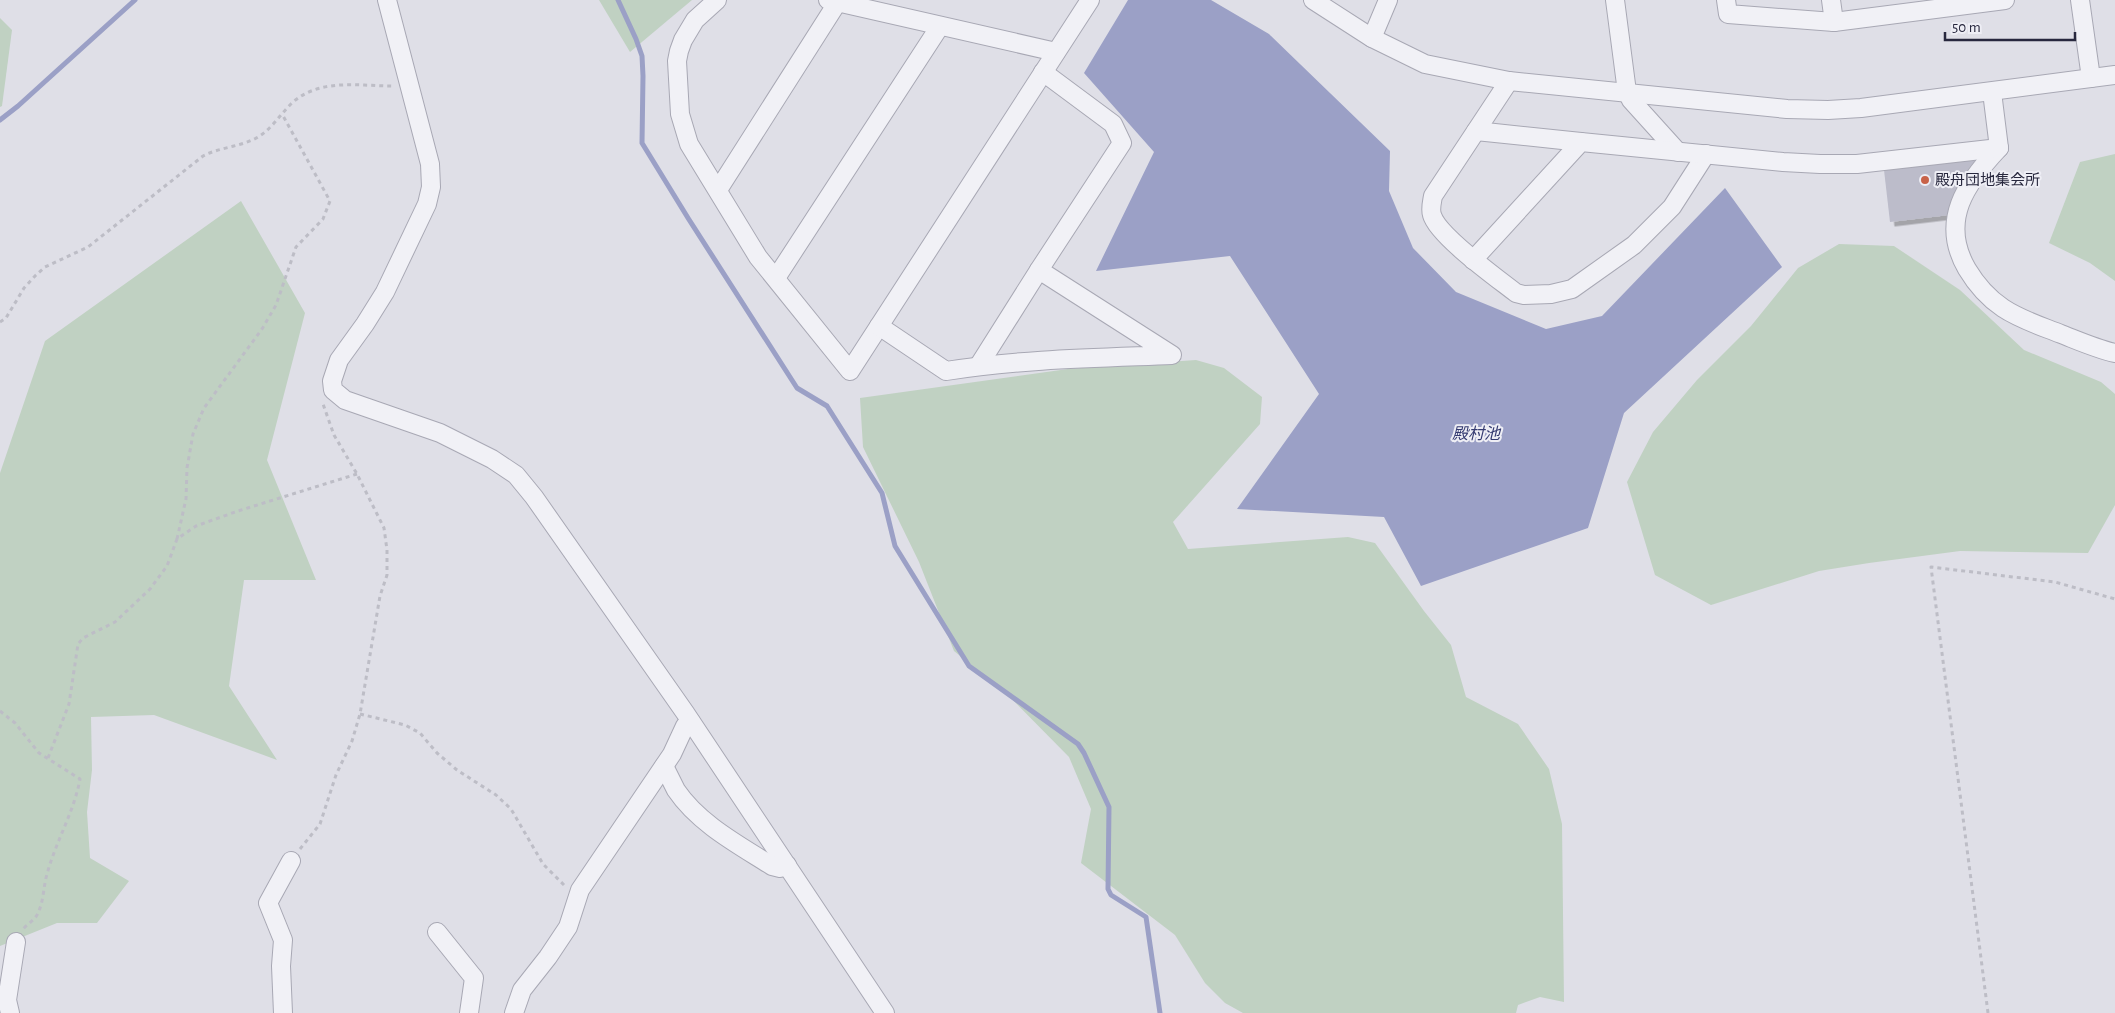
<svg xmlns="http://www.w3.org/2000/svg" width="2115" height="1013" font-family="'Alegreya Sans','Noto Sans JP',sans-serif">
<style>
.green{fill:#c0d1c2}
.water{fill:#9ba0c6}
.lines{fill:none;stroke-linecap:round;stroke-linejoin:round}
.stream{stroke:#9ba0c6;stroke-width:5}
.building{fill:#bcbcca;filter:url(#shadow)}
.minor-casing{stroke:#a8a8b4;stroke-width:20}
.path{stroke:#bdbdc6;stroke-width:3;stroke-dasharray:4 4;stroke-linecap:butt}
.minor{stroke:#f1f1f6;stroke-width:18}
.poi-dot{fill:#c86248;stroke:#eeeef5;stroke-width:2}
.labels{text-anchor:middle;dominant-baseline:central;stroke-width:4;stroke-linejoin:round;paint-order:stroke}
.poi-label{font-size:15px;fill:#28283e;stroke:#eeeef5;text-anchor:start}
.water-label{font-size:16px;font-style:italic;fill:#343a70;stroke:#eeeef5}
</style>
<defs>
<filter id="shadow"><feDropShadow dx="4.5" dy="4.5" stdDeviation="0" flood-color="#0004"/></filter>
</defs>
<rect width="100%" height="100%" fill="#dfdfe7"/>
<g class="green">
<path d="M 599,0 L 692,0 L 630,52 Z"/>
<path d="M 0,18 L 12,30 L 2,106 L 0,107 Z"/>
<path d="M 2115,154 L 2115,281 L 2090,263 L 2049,243 L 2080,162 Z"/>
<path d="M 241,201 L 305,313 L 267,460 L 316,580 L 244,580 L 229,686 L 277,760 L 154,715 L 91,717 L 92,770 L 87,812 L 90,858 L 129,881 L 97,923 L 57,923 L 0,946 L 0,473 L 45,341 Z"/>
<path d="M 1839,244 L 1894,246 L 1960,290 L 2024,350 L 2101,382 L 2115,394 L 2115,505 L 2088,553 L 1960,551 L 1869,563 L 1819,571 L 1711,605 L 1655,575 L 1627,482 L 1653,432 L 1697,380 L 1751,326 L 1798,268 Z"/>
<path d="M 1196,360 L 1224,368 L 1262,397 L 1260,424 L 1173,522 L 1188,549 L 1348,537 L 1375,543 L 1424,611 L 1451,645 L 1466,697 L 1518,724 L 1549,769 L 1562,824 L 1564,1002 L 1540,997 L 1518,1005 L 1516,1013 L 1243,1013 L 1225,1003 L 1205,983 L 1175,935 L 1081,863 L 1091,809 L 1069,757 L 1008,695 L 954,651 L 919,562 L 863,447 L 860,398 L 1068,369 Z"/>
</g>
<path class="water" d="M 1128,0 L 1211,0 L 1269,34 L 1390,151 L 1389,191 L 1413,248 L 1456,292 L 1546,329 L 1602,316 L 1725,188 L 1782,267 L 1624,413 L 1588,528 L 1421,586 L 1384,517 L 1237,509 L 1319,394 L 1230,256 L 1096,271 L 1154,152 L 1084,73 Z"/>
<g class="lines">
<g class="stream">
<path d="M 618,0 L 636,39 L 642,56 L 643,76 L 642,143 L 688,218 L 797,388 L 827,406 L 882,493 L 895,546 L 969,666 L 1078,744 L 1084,753 L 1109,807 L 1108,889 L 1111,895 L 1146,917 L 1160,1013"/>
<path d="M 0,120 L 18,106 L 135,0"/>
</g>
</g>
<path class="building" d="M 1972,157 L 1975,163 L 1949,215 L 1890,222 L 1884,170 Z"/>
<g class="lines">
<defs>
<g id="minor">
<path d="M 387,0 L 430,164 L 431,187 L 427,204 L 385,292 L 365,324 L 339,360 L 332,381 L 333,390 L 345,400 L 440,433 L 492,459 L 516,475 L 534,497 L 686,714 L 885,1013"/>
<path d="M 717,0 L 695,20 L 683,40 L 679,51 L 677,61 L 680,114 L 689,144 L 758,257 L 850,371 L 1090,0"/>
<path d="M 828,0 L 1056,52"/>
<path d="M 1313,0 L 1372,38 L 1425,64 L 1509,81 L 1787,109 L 1828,110 L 1861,108 L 2115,75"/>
<path d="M 1615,0 L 1627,92 L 1631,100 L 1678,152"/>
<path d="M 1726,0 L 1728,14 L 1834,22 L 2005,0"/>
<path d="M 1831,0 L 1834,22"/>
<path d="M 2080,0 L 2091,78"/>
<path d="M 1372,38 L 1388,0"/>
<path d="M 1509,81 L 1433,196 C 1432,202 1430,209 1432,215 C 1438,236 1497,278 1516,293 L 1524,295 L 1551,294 L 1572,289 L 1634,245 L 1672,207 L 1706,154"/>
<path d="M 1992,92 L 1999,148"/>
<path d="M 1476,131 L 1581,142"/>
<path d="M 1999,148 C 1966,183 1939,221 1967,269 C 1976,284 1988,298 2003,308 C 2021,320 2041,326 2061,334 C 2079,341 2097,349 2115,353"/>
<path d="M 718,190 L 839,0"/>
<path d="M 1473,260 L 1581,142 L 1783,162 L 1820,164 L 1857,164 L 1999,148"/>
<path d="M 776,278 L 940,26"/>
<path d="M 879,326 L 946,371 C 1021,359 1096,358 1172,355 L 1039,270 L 1122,143 L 1113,124 L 1043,72"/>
<path d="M 979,365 L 1039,270"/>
<path d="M 664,766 C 668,774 672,782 676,790 C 699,824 739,845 772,866 L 780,868 L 787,865"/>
<path d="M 437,932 L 474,978 L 469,1013"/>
<path d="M 10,1013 L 7,1000 L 16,942"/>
<path d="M 283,1013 L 281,966 L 283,940 L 268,903 L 291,861"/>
<path d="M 514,1013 L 522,990 L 548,957 L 568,927 L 580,890 L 672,754 L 685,726 L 691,722"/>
</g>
</defs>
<use href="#minor" class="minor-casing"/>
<g class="path">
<path d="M 0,322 L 6,318 L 24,288 L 36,275 L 45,267 L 88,247 L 203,156 C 220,147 241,147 258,137 C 272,129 281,113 293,102 C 321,78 359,86 393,86"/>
<path d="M 177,539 L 186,499 L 187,468 L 193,434 L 204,408 L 262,329 L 276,305 L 296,247 L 323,219 L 330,201 L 282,114"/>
<path d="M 0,711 L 15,723 L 39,753 L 80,779 C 74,812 56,841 47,874 C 43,888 44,902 37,915 C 34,920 28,924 23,929"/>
<path d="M 360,714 L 405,725 L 420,733 L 437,753 L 457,770 L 496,795 L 511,809 L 543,864 L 564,885"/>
<path d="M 48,758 L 69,704 L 78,644 L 83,638 L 115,622 L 150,589 L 167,566 L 177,539 L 196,526 L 238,511 L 357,474"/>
<path d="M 300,849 L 320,824 L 336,775 L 352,741 L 360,714 L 380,596 L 387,575 L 387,550 L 384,528 L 357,474 L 334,435 L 323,404"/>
<path d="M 1988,1013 L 1931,567 L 2055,582 L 2115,599"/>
</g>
<use href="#minor" class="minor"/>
</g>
<circle class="poi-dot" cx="1925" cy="180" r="5"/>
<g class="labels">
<g class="poi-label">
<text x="1935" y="180">殿舟団地集会所</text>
</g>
<g class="water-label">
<text x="1476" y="434">殿村池</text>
</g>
</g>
<path d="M1945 32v8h130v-8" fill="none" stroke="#28283e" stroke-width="2.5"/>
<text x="1952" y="32" font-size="15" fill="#28283e" stroke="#eeeef5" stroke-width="4" paint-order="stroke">50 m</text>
</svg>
